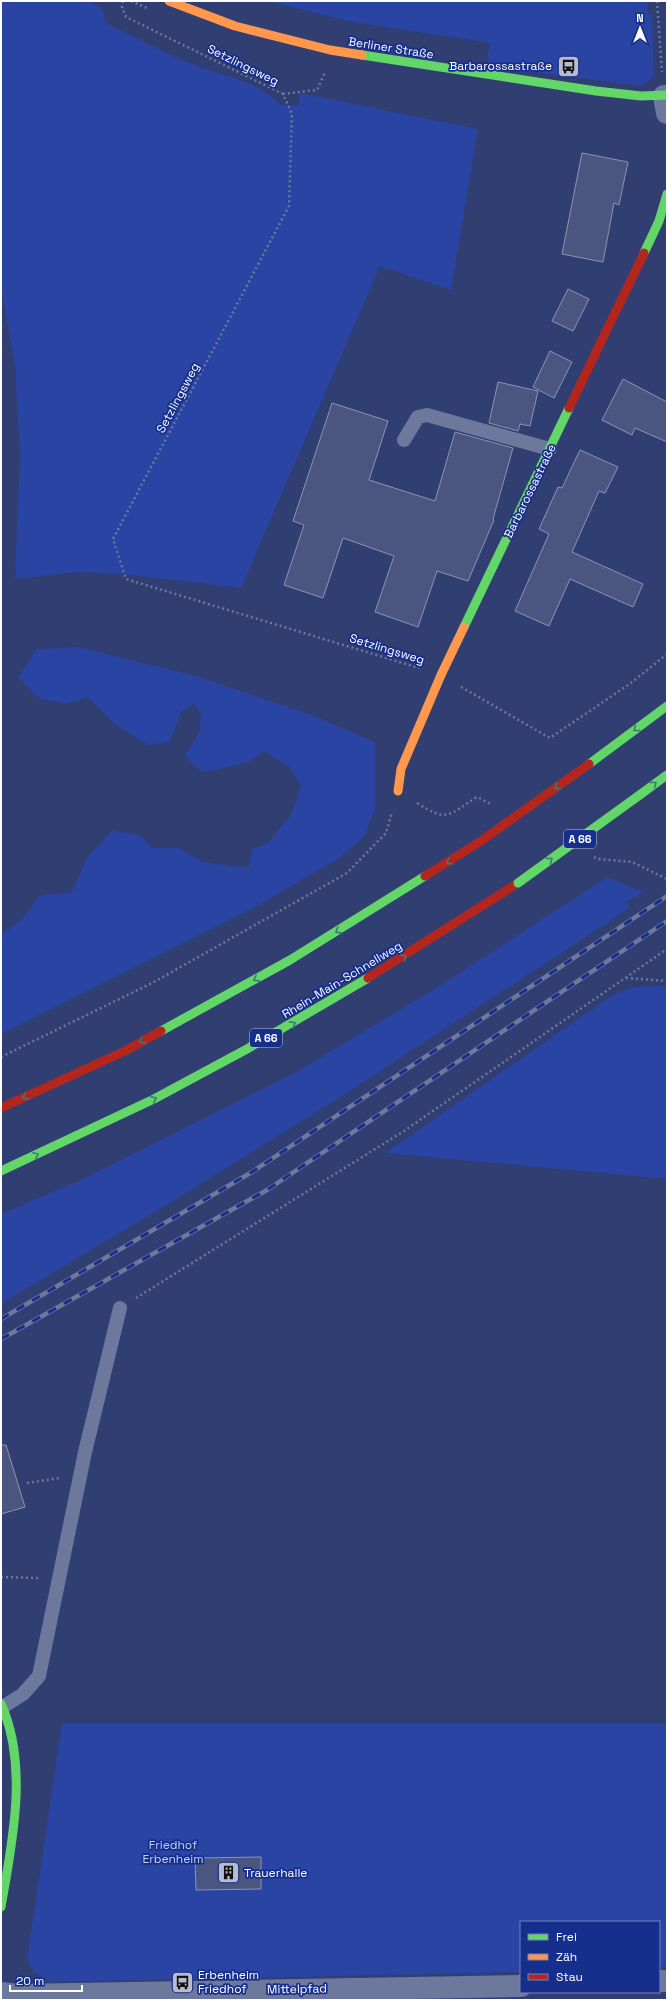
<svg xmlns="http://www.w3.org/2000/svg" width="668" height="2001" font-family="'Space Grotesk',sans-serif">
<style>
.green{fill:#2944a2}
.building{fill:#4b5680;stroke:#8c94b3}
.lines{fill:none;stroke-linecap:round;stroke-linejoin:round}
.path{stroke:#6d789d;stroke-width:2.5;stroke-dasharray:2 3;stroke-linecap:butt}
.lane{stroke:#6d789d;stroke-width:14}
.street{stroke:#6d789d;stroke-width:22}
.fast{stroke:#63d668;stroke-width:9}
.slow{stroke:#ff974d;stroke-width:9}
.jam{stroke:#b3261e;stroke-width:9}
.rail-casing{stroke:#6e789c;stroke-width:4.5}
.rail{stroke:#162e8c;stroke-width:3;stroke-dasharray:9;stroke-linecap:butt}
.fast-bridge{stroke:#63d668;stroke-width:9}
.jam-bridge{stroke:#b3261e;stroke-width:9}
.oneway{stroke:#397a7c}
.labels{text-anchor:middle;dominant-baseline:central;stroke-width:3.5;stroke-linejoin:round;paint-order:stroke}
.shield{fill:#162e8c;stroke:#b9c0dc;stroke-width:1}
.shield-label{font-size:11px;font-weight:bold;fill:#fff}
.street-label{font-size:12px;fill:#fff;stroke:#162e8c}
.poi-label{font-size:12px;fill:#fff;stroke:#162e8c;text-anchor:start}
.park-label{font-size:12px;fill:#c5d1fb;stroke:#162e8c}
</style>
<rect width="100%" height="100%" fill="#313e71"/>
<g class="green">
<path d="M 1,1 L 88,1 L 102,8 L 105,23 C 135,37 164,53 194,65 C 223,76 258,81 280,104 L 298,106 L 300,93 L 478,129 L 451,290 L 380,266 L 241,588 L 131,575 L 78,572 L 15,579 L 20,456 L 15,366 L 1,287 Z"/>
<path d="M 268,1 L 647,1 L 648,14 L 652,15 L 654,76 L 642,86 L 486,66 L 490,43 L 352,22 Z"/>
<path d="M 79,647 L 197,676 L 314,716 L 375,742 L 375,809 L 365,835 L 341,857 L 257,906 L 1,1034 L 1,935 L 23,918 L 39,896 L 72,892 L 87,858 L 112,831 L 140,835 L 152,848 L 178,848 L 203,862 L 248,868 L 253,849 L 268,843 L 291,814 L 301,786 L 289,767 L 264,751 L 248,762 L 215,770 L 202,772 L 185,756 L 199,733 L 201,713 L 194,704 L 181,712 L 170,742 L 148,745 L 116,725 L 88,697 L 67,704 L 41,699 L 18,678 L 37,649 Z"/>
<path d="M 607,877 L 643,892 L 626,902 L 630,908 L 342,1096 L 183,1195 L 1,1304 L 1,1214 L 81,1180 L 298,1071 L 441,985 Z"/>
<path d="M 667,986 L 667,1179 L 385,1153 L 610,997 L 632,987 Z"/>
<path d="M 62,1723 L 667,1723 L 667,1967 L 659,1968 L 659,1922 L 521,1922 L 521,1972 L 51,1982 L 34,1972 L 27,1960 Z"/>
</g>
<g class="building">
<path d="M 582,153 L 628,162 L 619,205 L 614,203 L 603,262 L 562,254 Z"/>
<path d="M 568,289 L 589,299 L 573,331 L 552,321 Z"/>
<path d="M 550,351 L 572,362 L 554,398 L 533,387 Z"/>
<path d="M 623,379 L 667,402 L 667,442 L 635,428 L 632,435 L 602,420 Z"/>
<path d="M 498,382 L 538,391 L 530,426 L 520,424 L 518,431 L 489,423 Z"/>
<path d="M 332,403 L 388,421 L 369,480 L 435,501 L 455,432 L 513,448 L 493,519 L 494,520 L 468,581 L 437,571 L 418,627 L 375,612 L 394,556 L 343,538 L 323,598 L 284,585 L 304,525 L 293,521 Z"/>
<path d="M 580,450 L 618,467 L 605,493 L 599,491 L 572,552 L 643,584 L 633,607 L 570,579 L 549,626 L 515,611 L 549,534 L 539,529 L 558,487 L 562,488 Z"/>
<path d="M 1,1445 L 6,1445 L 25,1507 L 1,1514 Z"/>
<path d="M 261,1857 L 261,1889 L 196,1890 L 195,1858 Z"/>
</g>
<g class="lines">
<g class="path">
<path d="M 123,1 L 122,7 L 126,17 L 283,94 L 292,114 L 289,206 L 113,539 L 126,579 L 419,668"/>
<path d="M 131,1 L 147,8"/>
<path d="M 657,1 L 662,72"/>
<path d="M 283,94 L 317,90 L 325,72"/>
<path d="M 461,687 L 550,738 L 631,683 L 667,654"/>
<path d="M 417,803 C 448,823 448,815 477,797 L 491,804"/>
<path d="M 594,857 L 598,859 L 632,862 L 667,879"/>
<path d="M 626,978 L 667,981"/>
<path d="M 1,1057 L 154,982 L 347,873 L 386,833 L 392,812"/>
<path d="M 136,1298 L 404,1131 L 667,949"/>
<path d="M 27,1483 L 60,1478"/>
<path d="M 1,1577 L 40,1578"/>
</g>
<g class="lane">
<path d="M 404,440 L 418,417 L 427,415 L 550,449"/>
<path d="M 3,1707 L 23,1694 L 39,1676 L 85,1452 L 120,1308"/>
</g>
<g class="street">
<path d="M 664,96 L 667,113"/>
<path d="M 659,1981 L 667,1981"/>
<path d="M 1,1993 L 18,1995 L 521,1986"/>
</g>
<g class="fast">
<path d="M 362,55 L 596,91 L 641,96 L 667,95"/>
<path d="M 644,253 L 659,221 L 667,194"/>
<path d="M 464,627 L 569,408"/>
<path d="M 589,764 L 667,706"/>
<path d="M 641,794 L 667,775"/>
<path d="M 161,1031 L 290,960 L 425,876"/>
<path d="M 1,1171 L 154,1099 L 247,1049 L 368,978"/>
<path d="M 1,1704 C 29,1765 12,1844 1,1907"/>
</g>
<g class="slow">
<path d="M 169,1 L 235,26 L 330,50 L 362,55"/>
<path d="M 398,791 L 401,769 L 441,675 L 464,627"/>
</g>
<g class="jam">
<path d="M 569,408 L 644,253"/>
<path d="M 425,876 L 481,841"/>
<path d="M 368,978 L 518,883"/>
<path d="M 1,1108 L 125,1051 L 161,1031"/>
</g>
<defs>
<g id="rail">
<path d="M 1,1319 L 252,1172 L 667,896"/>
<path d="M 1,1339 L 267,1190 L 667,921"/>
</g>
</defs>
<use href="#rail" class="rail-casing"/>
<use href="#rail" class="rail"/>
<path class="fast-bridge" d="M 518,883 L 641,794"/>
<path class="jam-bridge" d="M 481,841 L 589,764"/>
</g>
<defs><path id="oneway-chevron" d="M-2-3.5L2.5 0L-2 3.5" fill="none" stroke-width="1.6" stroke-linecap="round" stroke-linejoin="round"/></defs>
<g class="oneway">
<use href="#oneway-chevron" transform="translate(636 729) rotate(143)"/>
<use href="#oneway-chevron" transform="translate(654 784) rotate(-37)"/>
<use href="#oneway-chevron" transform="translate(557 787) rotate(144)"/>
<use href="#oneway-chevron" transform="translate(550 860) rotate(-36)"/>
<use href="#oneway-chevron" transform="translate(449 862) rotate(147)"/>
<use href="#oneway-chevron" transform="translate(338 931) rotate(148)"/>
<use href="#oneway-chevron" transform="translate(404 957) rotate(-32)"/>
<use href="#oneway-chevron" transform="translate(256 979) rotate(151)"/>
<use href="#oneway-chevron" transform="translate(293 1024) rotate(-29)"/>
<use href="#oneway-chevron" transform="translate(142 1041) rotate(151)"/>
<use href="#oneway-chevron" transform="translate(25 1097) rotate(155)"/>
<use href="#oneway-chevron" transform="translate(154 1099) rotate(-27)"/>
<use href="#oneway-chevron" transform="translate(36 1155) rotate(-25)"/>
</g>
<defs>
<symbol id="bus-square" viewBox="-11 -11 22 22"><rect x="-9" y="-9" width="18" height="18" rx="4" fill="#b7bbcd" stroke="#162e8c"/><path d="M-5-6H5V4H4V6H2V4H-2V6H-4V4H-5ZM-3.5-4V0h7V-4ZM-3.5 1.2v1.5H-2V1.2ZM2 1.2v1.5H3.5V1.2Z" fill="#111"/></symbol>
<symbol id="building-square" viewBox="-11 -11 22 22"><rect x="-9" y="-9" width="18" height="18" rx="4" fill="#b7bbcd" stroke="#162e8c"/><path d="M-4-6H4V6H1V3H-1V6H-4ZM-2.5-4.3h1.7v1.8h-1.7ZM.8-4.3h1.7v1.8H.8ZM-2.5-1h1.7V.8h-1.7ZM.8-1h1.7V.8H.8Z" fill="#111"/></symbol>
</defs>
<g fill-rule="evenodd">
<use href="#bus-square" x="556" y="54" width="25" height="25"/>
<use href="#building-square" x="216" y="1860" width="25" height="25"/>
<use href="#bus-square" x="170" y="1970" width="25" height="25"/>
</g>
<g class="labels">
<g class="shield">
<rect x="564" y="830" width="32" height="18" rx="3"/>
<rect x="250" y="1029" width="32" height="18" rx="3"/>
</g>
<g class="shield-label">
<text x="580" y="839">A 66</text>
<text x="266" y="1038">A 66</text>
</g>
<g class="street-label">
<text transform="translate(391 48) rotate(9)">Berliner Straße</text>
<text transform="translate(243 65) rotate(26)">Setzlingsweg</text>
<text transform="translate(178 398) rotate(-62)">Setzlingsweg</text>
<text transform="translate(530 491) rotate(-64)">Barbarossastraße</text>
<text transform="translate(387 649) rotate(17)">Setzlingsweg</text>
<text transform="translate(342 980) rotate(-31)">Rhein-Main-Schnellweg</text>
<text transform="translate(297 1989) rotate(-1)">Mittelpfad</text>
</g>
<g class="poi-label">
<text x="552" y="66" text-anchor="end">Barbarossastraße</text>
<text x="244" y="1873">Trauerhalle</text>
<text x="198" y="1975">Erbenheim<tspan x="198" dy="14">Friedhof</tspan></text>
</g>
<g class="park-label">
<text x="173" y="1845">Friedhof<tspan x="173" dy="14">Erbenheim</tspan></text>
</g>
</g>
<rect width="668" height="2001" fill="none" stroke="#ffffff" stroke-width="4"/>
<rect x="520" y="1921" width="140" height="72" fill="#162e8c" stroke="#7382ba"/>
<rect x="528" y="1934" width="20" height="6" fill="#63d668" stroke="#7382ba"/>
<text x="556" y="1941" font-size="12" fill="#ffffff">Frei</text>
<rect x="528" y="1954" width="20" height="6" fill="#ff974d" stroke="#7382ba"/>
<text x="556" y="1961" font-size="12" fill="#ffffff">Zäh</text>
<rect x="528" y="1974" width="20" height="6" fill="#b3261e" stroke="#7382ba"/>
<text x="556" y="1981" font-size="12" fill="#ffffff">Stau</text>
<g transform="translate(640 28)" stroke="#162e8c" stroke-width="3" paint-order="stroke">
<path d="M0-3L7 15L0 10L-7 15Z" fill="#ffffff"/>
<text y="-6" font-size="11" font-weight="bold" text-anchor="middle" fill="#ffffff">N</text>
</g>
<path d="M10 1985v6h72v-6" fill="none" stroke="#ffffff" stroke-width="2"/>
<text x="16" y="1985" font-size="12" fill="#ffffff" stroke="#162e8c" stroke-width="3" paint-order="stroke">20 m</text>
</svg>
